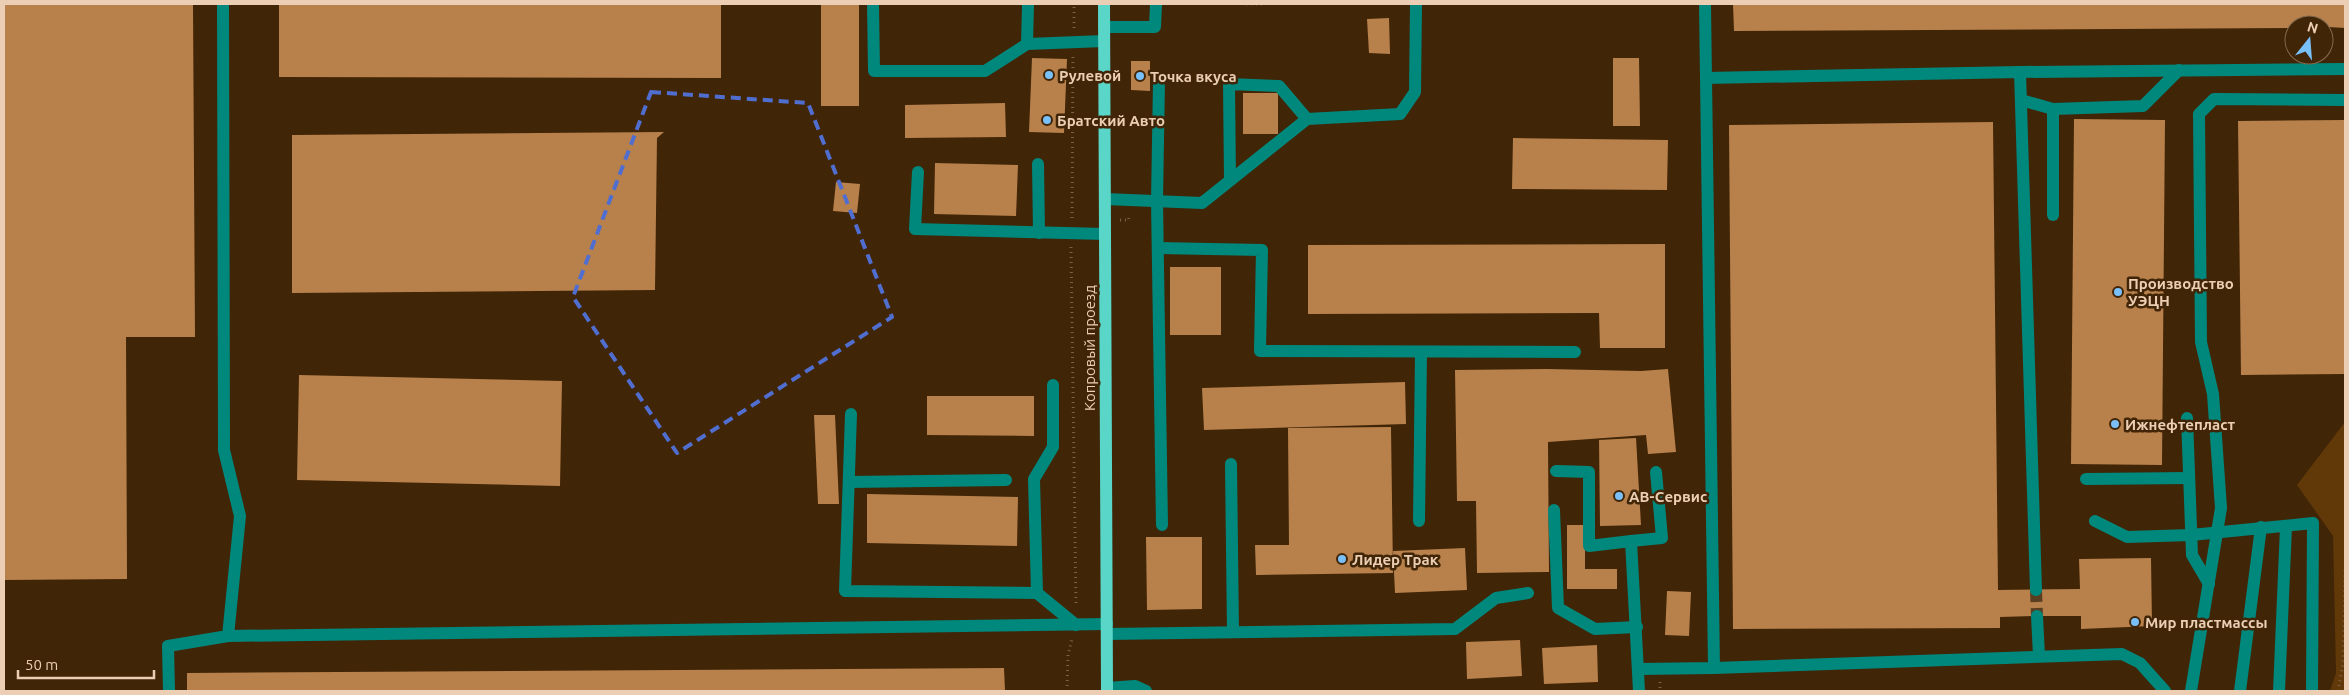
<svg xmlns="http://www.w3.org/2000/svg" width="2349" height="695" font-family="Ubuntu,sans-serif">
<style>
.green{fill:#613807}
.building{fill:#b8814c}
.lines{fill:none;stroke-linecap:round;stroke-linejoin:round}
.minor-tunnel{stroke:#5a3e21;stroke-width:12;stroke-dasharray:12 6;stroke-linecap:butt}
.path{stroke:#7c6144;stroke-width:3;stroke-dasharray:1 4;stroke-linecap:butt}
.minor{stroke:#00887c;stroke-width:12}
.major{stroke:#59d6c8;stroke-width:12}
.marked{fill:none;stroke:#506ecf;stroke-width:4;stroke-dasharray:10 6;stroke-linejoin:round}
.poi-dot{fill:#79bff8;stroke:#402507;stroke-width:2}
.labels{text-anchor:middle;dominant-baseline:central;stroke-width:5;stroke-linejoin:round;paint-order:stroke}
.poi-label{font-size:15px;font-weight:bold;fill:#ebceb3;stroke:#402507;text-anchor:start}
.street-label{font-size:15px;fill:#ebceb3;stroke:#402507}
</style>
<rect width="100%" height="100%" fill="#402507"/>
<path class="green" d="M 2345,422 L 2345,691 L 2330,691 L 2336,673 L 2333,536 L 2297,485 Z"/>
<g class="building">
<path d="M 4,4 L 193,4 L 195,337 L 126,337 L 127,579 L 4,580 Z"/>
<path d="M 279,4 L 721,4 L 721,78 L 279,77 Z"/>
<rect x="821" y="4" width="38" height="102"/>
<path d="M 1733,4 L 2345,4 L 2345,28 L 2294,25 L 2294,28 L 1734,31 Z"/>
<path d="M 1389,18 L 1390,54 L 1369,53 L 1367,19 Z"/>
<path d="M 1032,58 L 1067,59 L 1064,133 L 1029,132 Z"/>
<path d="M 1613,58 L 1639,58 L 1640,126 L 1613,126 Z"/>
<path d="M 1131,61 L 1150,61 L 1150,91 L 1131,90 Z"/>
<rect x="1243" y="93" width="35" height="41"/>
<path d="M 1005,103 L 1006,137 L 905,138 L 905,105 Z"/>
<path d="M 2074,119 L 2165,120 L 2162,465 L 2071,464 Z"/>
<path d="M 2345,120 L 2345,374 L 2241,375 L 2238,121 Z"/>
<path d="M 1993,122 L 1998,590 L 2080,589 L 2079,559 L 2151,558 L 2152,626 L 2081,629 L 2081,616 L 2037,616 L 2000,617 L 2000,628 L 1733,629 L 1729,125 Z"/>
<path d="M 664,132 L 657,138 L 655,290 L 292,293 L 292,135 Z"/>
<path d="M 1513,138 L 1668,140 L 1667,190 L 1512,189 Z"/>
<path d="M 935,163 L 1018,165 L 1016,216 L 934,214 Z"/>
<path d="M 836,182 L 860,184 L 857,213 L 833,211 Z"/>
<path d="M 1665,244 L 1665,348 L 1600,348 L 1599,313 L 1308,314 L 1308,245 Z"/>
<rect x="1170" y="267" width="51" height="68"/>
<path d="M 1547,369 L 1641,371 L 1668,369 L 1676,452 L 1648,454 L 1646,435 L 1548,442 L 1549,572 L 1477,573 L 1476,501 L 1457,501 L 1455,370 Z"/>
<path d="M 299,375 L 562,381 L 560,486 L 297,480 Z"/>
<path d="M 1405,382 L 1406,424 L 1204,430 L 1202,388 Z"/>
<path d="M 927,396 L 1034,396 L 1034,436 L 927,435 Z"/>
<path d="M 814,415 L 835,415 L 839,504 L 818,504 Z"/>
<path d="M 1391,427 L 1393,573 L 1256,575 L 1255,545 L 1289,545 L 1288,428 Z"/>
<path d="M 1636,438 L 1641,525 L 1600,526 L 1599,440 Z"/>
<path d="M 867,494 L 1018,497 L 1017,546 L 867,543 Z"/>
<path d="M 1567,525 L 1585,525 L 1585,569 L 1617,569 L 1617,589 L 1567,589 Z"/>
<path d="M 1146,537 L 1202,537 L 1202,609 L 1147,610 Z"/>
<path d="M 1465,548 L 1467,590 L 1395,593 L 1393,551 Z"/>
<path d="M 1667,591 L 1691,592 L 1689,636 L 1665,635 Z"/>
<path d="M 1520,640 L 1522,676 L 1467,679 L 1466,642 Z"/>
<path d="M 1597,645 L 1598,682 L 1544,684 L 1542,648 Z"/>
<path d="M 1004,668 L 1005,691 L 187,691 L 187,673 Z"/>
</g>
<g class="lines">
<path class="minor-tunnel" d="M 2036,590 L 2037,616"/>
<g class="path">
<path d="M 1246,4 L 1266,4"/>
<path d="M 1074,28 L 1074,4"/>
<path d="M 1072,218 L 1073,57"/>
<path d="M 1120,220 L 1129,220 L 1128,215"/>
<path d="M 1071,247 L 1076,606"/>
<path d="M 1660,682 L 1660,691"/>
<path d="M 1067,691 L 1068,655 L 1072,639"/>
<path d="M 2338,691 L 2343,664 L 2345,567"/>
</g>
<g class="minor">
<path d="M 873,4 L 874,71 L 985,71 L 1027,44 L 1104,41"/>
<path d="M 1104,27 L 1155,27 L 1156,4"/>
<path d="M 1027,44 L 1028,4"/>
<path d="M 2020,72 L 2345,69"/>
<path d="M 1706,78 L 2020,72 L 2036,590"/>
<path d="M 1159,81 L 1157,201 L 1162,525"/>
<path d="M 2021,100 L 2053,109 L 2143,106 L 2179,70"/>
<path d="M 1038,164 L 1039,233"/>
<path d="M 918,172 L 915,229 L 1105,234"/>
<path d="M 1230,180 L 1229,84 L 1279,86 L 1307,119"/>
<path d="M 1105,199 L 1202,203 L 1307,119 L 1400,114 L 1415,92 L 1416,4"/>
<path d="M 2053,215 L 2053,109"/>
<path d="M 1158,248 L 1262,250 L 1260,351 L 1575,352"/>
<path d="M 1053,385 L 1053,447 L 1034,479 L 1037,593 L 1076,625"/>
<path d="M 851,414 L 845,591 L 1037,593"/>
<path d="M 2187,418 L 2192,555 L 2209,584"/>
<path d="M 1231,464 L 1233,632"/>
<path d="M 1556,471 L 1589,472 L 1589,546 L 1631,541 L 1639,691"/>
<path d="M 2086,479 L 2189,478"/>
<path d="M 849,482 L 1006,480"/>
<path d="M 1554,510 L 1558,608 L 1595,629 L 1637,627"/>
<path d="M 1419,521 L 1421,352"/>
<path d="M 2095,521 L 2127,537 L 2191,535 L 2313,523 L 2312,691"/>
<path d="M 1631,541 L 1662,538 L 1656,472"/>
<path d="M 2037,616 L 2039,656"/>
<path d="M 1107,634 L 1455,629 L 1496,598 L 1528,593"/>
<path d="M 228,636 L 1107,624"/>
<path d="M 1714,668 L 2122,654 L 2140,663 L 2165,691"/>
<path d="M 1639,669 L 1714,668 L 1705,4"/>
<path d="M 1107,688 L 1135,686 L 1146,691"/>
<path d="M 169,691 L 168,646 L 228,636 L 240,516 L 224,450 L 223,4"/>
<path d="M 2191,691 L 2221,508 L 2213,394 L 2201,342 L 2199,114 L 2214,99 L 2345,100"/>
<path d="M 2240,691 L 2261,527"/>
<path d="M 2279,691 L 2286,527"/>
</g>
<path class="major" d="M 1104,4 L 1107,691"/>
</g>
<path class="marked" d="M 651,92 L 808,103 L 892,317 L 677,453 L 573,297 Z"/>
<g class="poi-dot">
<circle cx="1049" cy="75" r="5"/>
<circle cx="1140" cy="76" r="5"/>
<circle cx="1047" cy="120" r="5"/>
<circle cx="2118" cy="292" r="5"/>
<circle cx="2115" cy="424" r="5"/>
<circle cx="1619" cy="496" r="5"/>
<circle cx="1342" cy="559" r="5"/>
<circle cx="2135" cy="622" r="5"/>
</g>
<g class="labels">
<g class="poi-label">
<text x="1059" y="75">Рулевой</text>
<text x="1150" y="76">Точка вкуса</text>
<text x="1057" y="120">Братский Авто</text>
<text x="2128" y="283">Производство<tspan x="2128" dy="17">УЭЦН</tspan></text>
<text x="2125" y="424">Ижнефтепласт</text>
<text x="1629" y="496">АВ-Сервис</text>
<text x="1352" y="559">Лидер Трак</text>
<text x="2145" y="622">Мир пластмассы</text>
</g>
<g class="street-label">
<text transform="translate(1089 348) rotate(-90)">Копровый проезд</text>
</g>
</g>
<rect width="2349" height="695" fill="none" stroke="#ebceb3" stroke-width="10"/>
<g transform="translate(2309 40) rotate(17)"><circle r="24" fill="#402507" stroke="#84694c"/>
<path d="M0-4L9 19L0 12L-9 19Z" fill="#79bff8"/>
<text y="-8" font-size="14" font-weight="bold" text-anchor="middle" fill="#ebceb3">N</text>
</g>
<path d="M18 670v8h136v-8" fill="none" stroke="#ebceb3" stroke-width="2.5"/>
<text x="25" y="670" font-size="15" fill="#ebceb3" stroke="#402507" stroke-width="4" paint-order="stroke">50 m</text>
</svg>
